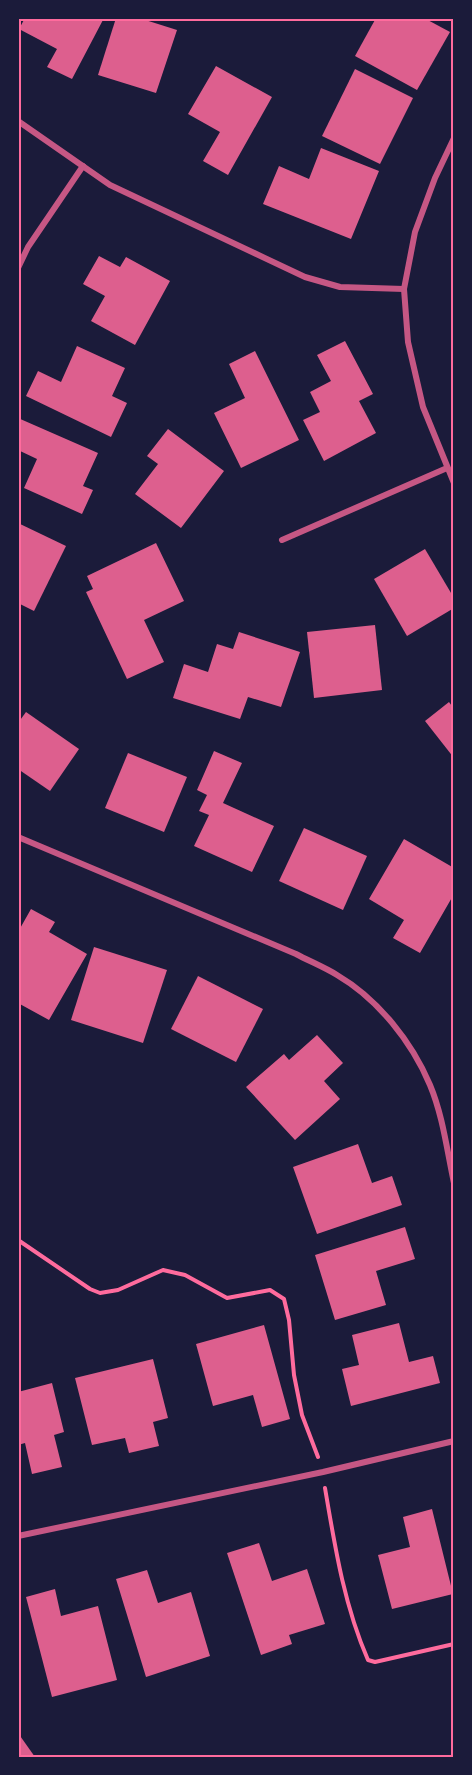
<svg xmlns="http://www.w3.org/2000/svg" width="472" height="1775" font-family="'PT Sans Narrow',sans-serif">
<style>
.building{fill:#dd5f8e}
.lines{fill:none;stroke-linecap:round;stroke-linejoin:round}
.path{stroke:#ff6b9d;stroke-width:4}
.minor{stroke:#c65784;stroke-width:6}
.neatline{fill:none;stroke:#ff6b9d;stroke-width:2}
</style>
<rect width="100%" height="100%" fill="#1b1b3a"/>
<g class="building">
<path d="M 25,18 L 104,18 L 72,79 L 47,67 L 57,49 L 19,29 Z"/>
<path d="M 116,18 L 139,18 L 177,30 L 156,93 L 98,75 Z"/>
<path d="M 376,18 L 424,18 L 450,32 L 417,90 L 355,56 Z"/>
<path d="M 216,66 L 272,97 L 228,175 L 203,161 L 220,132 L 188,114 Z"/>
<path d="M 355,69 L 413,98 L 380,164 L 322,136 Z"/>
<path d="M 321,148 L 379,171 L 351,239 L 263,204 L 279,166 L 309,179 Z"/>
<path d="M 99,256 L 120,267 L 126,257 L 170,281 L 135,345 L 91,321 L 105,296 L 83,284 Z"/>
<path d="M 345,341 L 373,394 L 359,401 L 376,433 L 324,461 L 303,420 L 320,412 L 310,392 L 331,381 L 317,355 Z"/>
<path d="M 77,346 L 125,368 L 112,396 L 127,403 L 111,437 L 26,396 L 38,371 L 61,382 Z"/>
<path d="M 255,351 L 299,440 L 241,468 L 214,413 L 245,398 L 229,364 Z"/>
<path d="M 18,418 L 98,453 L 83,486 L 93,490 L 82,514 L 24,488 L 37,459 L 18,450 Z"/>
<path d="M 168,429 L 224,471 L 181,528 L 135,494 L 158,464 L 147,456 Z"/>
<path d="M 18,523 L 66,546 L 34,611 L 18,603 Z"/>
<path d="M 156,543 L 184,601 L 144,620 L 164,662 L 127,679 L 86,592 L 93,589 L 87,576 Z"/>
<path d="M 425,549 L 454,598 L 454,608 L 407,636 L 374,579 Z"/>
<path d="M 375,625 L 382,690 L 314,698 L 307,632 Z"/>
<path d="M 239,632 L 300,652 L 281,707 L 248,697 L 240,719 L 173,698 L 184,664 L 208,672 L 217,644 L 233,649 Z"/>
<path d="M 449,702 L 454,709 L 454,758 L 425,721 Z"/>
<path d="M 26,712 L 79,749 L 50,791 L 18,769 L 18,723 Z"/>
<path d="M 214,751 L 242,763 L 223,803 L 274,826 L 252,872 L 194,846 L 209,815 L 199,811 L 207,795 L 197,790 Z"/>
<path d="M 128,753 L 187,777 L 164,832 L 105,808 Z"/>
<path d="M 304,828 L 367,856 L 343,910 L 279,881 Z"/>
<path d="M 404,839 L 454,868 L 454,894 L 420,953 L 393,938 L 404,920 L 369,899 Z"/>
<path d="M 31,909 L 55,922 L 49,932 L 87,954 L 49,1020 L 18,1003 L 18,932 Z"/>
<path d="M 94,947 L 167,970 L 143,1043 L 71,1020 Z"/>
<path d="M 198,976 L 263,1009 L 236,1062 L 171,1029 Z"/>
<path d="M 317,1035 L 343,1063 L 324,1081 L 340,1099 L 295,1140 L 246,1087 L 284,1054 L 289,1060 Z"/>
<path d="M 358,1144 L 372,1183 L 392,1176 L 402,1205 L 317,1234 L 293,1167 Z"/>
<path d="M 405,1227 L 415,1259 L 376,1271 L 386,1305 L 335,1320 L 315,1255 Z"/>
<path d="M 399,1323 L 409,1362 L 433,1356 L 440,1383 L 351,1406 L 342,1369 L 359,1365 L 352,1335 Z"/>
<path d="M 264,1325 L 290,1419 L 262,1427 L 253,1395 L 213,1406 L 196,1344 Z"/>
<path d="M 153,1359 L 168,1418 L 153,1422 L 159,1446 L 129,1453 L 125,1438 L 92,1445 L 75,1378 Z"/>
<path d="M 52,1383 L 64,1432 L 54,1435 L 62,1467 L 32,1474 L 25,1443 L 18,1445 L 18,1392 Z"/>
<path d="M 432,1509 L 453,1594 L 392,1609 L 378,1555 L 410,1547 L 403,1517 Z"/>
<path d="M 259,1543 L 272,1581 L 307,1569 L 325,1624 L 289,1635 L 292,1644 L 261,1655 L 227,1553 Z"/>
<path d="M 147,1570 L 158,1603 L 191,1592 L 210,1656 L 146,1677 L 116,1579 Z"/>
<path d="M 55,1589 L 61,1616 L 98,1606 L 117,1680 L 52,1697 L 26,1597 Z"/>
<path d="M 18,1733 L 35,1757 L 18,1757 Z"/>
</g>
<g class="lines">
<g class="path">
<path d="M 18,1240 L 90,1289 L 100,1293 L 118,1290 L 163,1270 L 185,1275 L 227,1298 L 270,1290 L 284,1299 L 289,1320 L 294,1375 L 302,1415 L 318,1457"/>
<path d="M 325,1488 C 335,1547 344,1605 368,1660 L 375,1662 L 454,1644"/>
</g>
<g class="minor">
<path d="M 18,121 L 110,185 L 305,277 L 340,287 L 404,289"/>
<path d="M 454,138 L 435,178 L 415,232 L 404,289 L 408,342 L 423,407 L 454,483"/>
<path d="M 18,268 L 28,247 L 83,166"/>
<path d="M 282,540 L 447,468"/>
<path d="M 18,837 L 296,954 C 309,961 324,967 337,975 C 378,999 412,1042 430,1085 C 443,1116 447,1151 454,1183"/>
<path d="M 18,1536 L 323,1472 L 454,1441"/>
</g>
</g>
<rect width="472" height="1775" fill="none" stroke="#1b1b3a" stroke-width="39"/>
<rect x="20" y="20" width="432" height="1736" class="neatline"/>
</svg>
